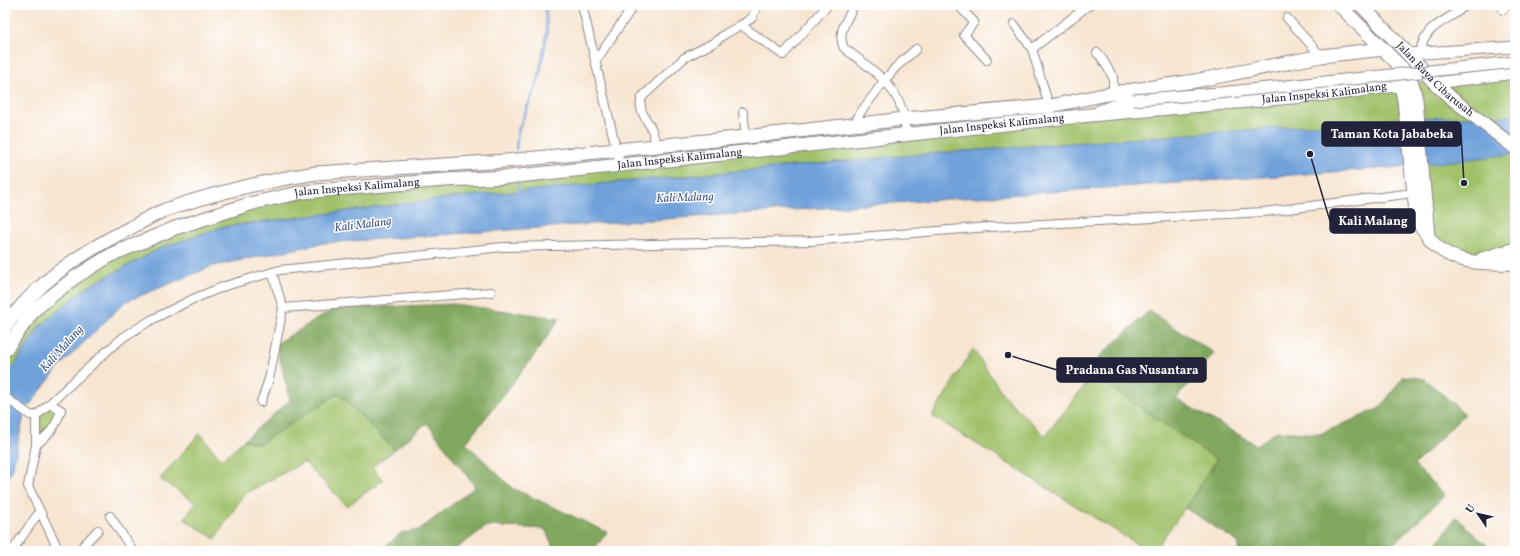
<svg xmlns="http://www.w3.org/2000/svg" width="1520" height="556" font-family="Vollkorn,serif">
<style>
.green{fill:#a0c169;stroke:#617252}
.forest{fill:#80a75d;stroke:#51644c}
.water{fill:#6fa1da;stroke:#48628a}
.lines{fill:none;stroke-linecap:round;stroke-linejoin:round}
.stream{stroke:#6fa1da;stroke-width:2.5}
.street-casing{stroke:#8c8486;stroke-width:10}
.secondary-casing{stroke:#8c8486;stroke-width:13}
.primary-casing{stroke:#8c8486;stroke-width:15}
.street{stroke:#fff;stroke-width:8}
.secondary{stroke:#fff;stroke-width:11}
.primary{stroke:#fff;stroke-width:13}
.secondary-bridge-casing{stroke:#8c8486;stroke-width:13;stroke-linecap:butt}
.secondary-bridge{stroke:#fff;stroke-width:11}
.labels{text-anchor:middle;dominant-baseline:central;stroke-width:3;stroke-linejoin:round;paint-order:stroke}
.street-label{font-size:11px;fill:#22223b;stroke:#fff}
.water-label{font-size:12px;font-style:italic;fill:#455b83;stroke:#fff}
.leader{fill:none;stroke:#22223b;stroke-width:1.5}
.callout-dot{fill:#22223b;stroke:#fff;stroke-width:1.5}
.callout{fill:#22223b;stroke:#22223b;stroke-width:1.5}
.callout-label{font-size:12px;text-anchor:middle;font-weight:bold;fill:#fff}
</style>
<rect width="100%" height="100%" fill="#fff"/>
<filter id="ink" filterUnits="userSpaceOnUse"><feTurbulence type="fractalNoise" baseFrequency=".025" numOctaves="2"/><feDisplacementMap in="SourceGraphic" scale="8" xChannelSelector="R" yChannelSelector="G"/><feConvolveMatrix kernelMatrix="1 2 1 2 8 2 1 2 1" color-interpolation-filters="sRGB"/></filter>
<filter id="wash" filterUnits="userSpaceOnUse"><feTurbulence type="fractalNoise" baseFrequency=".012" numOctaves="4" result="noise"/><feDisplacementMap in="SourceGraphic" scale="16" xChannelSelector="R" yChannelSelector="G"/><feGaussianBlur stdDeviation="0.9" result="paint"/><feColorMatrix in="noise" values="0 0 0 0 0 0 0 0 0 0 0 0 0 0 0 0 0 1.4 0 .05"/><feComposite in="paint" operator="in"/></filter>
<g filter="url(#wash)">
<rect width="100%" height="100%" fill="#f7e5d0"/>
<g class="green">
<path d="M 1515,73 L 1515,116 L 1477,117 L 1515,148 L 1515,263 L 1486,263 L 1432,242 L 1406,120 L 1280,128 L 858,160 L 494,194 L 221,227 L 40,326 L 5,380 L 5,350 L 28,317 L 111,255 L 253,203 L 1412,83 L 1435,83 Z"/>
<path d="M 973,349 L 1005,397 L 1045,436 L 1093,375 L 1218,460 L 1185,508 L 1154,551 L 1148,551 L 932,416 Z"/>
<path d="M 339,393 L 394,450 L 372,467 L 383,480 L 347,506 L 304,462 L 244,494 L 215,539 L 184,519 L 196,503 L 160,479 L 200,433 L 221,460 L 244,440 L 259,444 Z"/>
<path d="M 50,404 L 61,410 L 36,445 L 36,416 Z"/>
</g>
<g class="forest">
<path d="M 453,304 L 560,318 L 531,360 L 466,443 L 512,488 L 607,532 L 593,551 L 555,551 L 545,529 L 487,526 L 453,551 L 380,551 L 401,533 L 419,530 L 475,487 L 427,423 L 394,450 L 339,393 L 259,444 L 244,440 L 290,400 L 276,344 L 333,309 Z"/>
<path d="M 1149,311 L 1214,353 L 1176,399 L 1257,445 L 1277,431 L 1320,434 L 1380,408 L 1404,376 L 1425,379 L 1465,414 L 1414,465 L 1445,495 L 1386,551 L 1238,551 L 1239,543 L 1185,508 L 1217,460 L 1093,375 L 1100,356 Z"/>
<path d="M 1456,517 L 1493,551 L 1436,551 L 1434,548 Z"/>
</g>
<path class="water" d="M 1515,116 L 1515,154 L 1390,168 L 324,243 L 213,266 L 125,302 L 59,367 L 25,411 L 12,471 L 5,480 L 5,380 L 40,326 L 87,287 L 161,248 L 221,227 L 457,197 L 925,154 L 1406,118 Z"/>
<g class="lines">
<g class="stream">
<path d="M 516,149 L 518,131 L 539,78 L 547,31 L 545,5"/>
<path d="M 518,184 L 519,194"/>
</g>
</g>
</g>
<g filter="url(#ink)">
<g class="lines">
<defs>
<g id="street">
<path d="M 582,5 L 620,165"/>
<path d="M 854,5 C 848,19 836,32 844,48 C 866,65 894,82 902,110 C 905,118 905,127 906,135"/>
<path d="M 958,5 L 974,22 L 964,35 L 987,60"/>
<path d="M 1503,10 L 1507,5"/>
<path d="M 1287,18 L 1321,56"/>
<path d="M 1014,24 L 1032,49 L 1050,109"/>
<path d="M 741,25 L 752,18 L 758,5"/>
<path d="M 1032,49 L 1089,5"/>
<path d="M 1419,52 C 1429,21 1445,24 1466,5"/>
<path d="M 1097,53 L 1101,57 L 1113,77 L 1113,93"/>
<path d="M 595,62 L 634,5"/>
<path d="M 743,112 L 746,137"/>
<path d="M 854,125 L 860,113 L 885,80 L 895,68 L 916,49"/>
<path d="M 656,147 C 655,141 654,136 652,130 C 647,119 637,111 642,97 L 684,58 L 715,42 L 725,34 L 741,25 L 783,55 L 828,5"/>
<path d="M 272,272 L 283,308"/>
<path d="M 5,397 L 30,415 L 36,416 L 107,351 L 125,336 L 153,319 L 193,299 L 225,286 L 280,270 L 503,247 L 809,241 L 989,227 L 1264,212 L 1413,193"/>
<path d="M 261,402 L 269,379 L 283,308 L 491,292"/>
<path d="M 36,416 L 36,445 L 28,486 L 59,551"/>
<path d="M 36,445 C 50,433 56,427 61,410 L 50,404"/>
<path d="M 110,516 L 133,551"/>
<path d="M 12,551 L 40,511"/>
<path d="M 78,551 L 98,530"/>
</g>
<g id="secondary">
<path d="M 1408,54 L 1515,47"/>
<path d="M 1435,83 L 1515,73"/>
<path d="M 1099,111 L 1128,100"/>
</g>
<g id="primary">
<path d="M 1339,5 L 1402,68 L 1411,79 L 1416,100 L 1428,236 C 1447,265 1484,264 1515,263"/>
<path id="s1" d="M 1361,5 L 1408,54 L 1435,83 L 1450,97 L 1515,148"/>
<path d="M 1399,76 L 1404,100 L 1416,212 L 1420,225 L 1427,234"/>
<path d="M 1482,259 L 1515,249"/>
<path d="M 5,327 C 36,282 81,253 130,228 C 141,222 153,215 165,210 C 214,193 264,181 316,173 L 506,161 L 746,137 L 904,119 L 1050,106 L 1113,93 L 1195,81 L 1321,56 L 1384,49"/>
<path id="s2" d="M 5,350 L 34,310 L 74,278 L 111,255 L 175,228 L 253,203 L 303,192 L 445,180 L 509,177 L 1090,115 L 1339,93 L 1401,84"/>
</g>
</defs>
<use href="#street" class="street-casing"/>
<use href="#secondary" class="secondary-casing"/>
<use href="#primary" class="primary-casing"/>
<use href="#street" class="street"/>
<use href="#secondary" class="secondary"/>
<use href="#primary" class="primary"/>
<defs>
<path id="secondary-bridge" d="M 1133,100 L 1219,93 L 1515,62"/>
</defs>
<use href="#secondary-bridge" class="secondary-bridge-casing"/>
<use href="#secondary-bridge" class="secondary-bridge"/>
</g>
</g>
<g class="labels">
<g class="street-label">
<text stroke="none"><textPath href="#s1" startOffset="105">Jalan Raya Cibarusah</textPath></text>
<text stroke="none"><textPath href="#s2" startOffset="1373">Jalan Inspeksi Kalimalang</textPath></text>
<text stroke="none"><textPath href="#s2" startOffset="1049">Jalan Inspeksi Kalimalang</textPath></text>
<text stroke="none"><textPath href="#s2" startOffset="725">Jalan Inspeksi Kalimalang</textPath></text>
<text stroke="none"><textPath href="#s2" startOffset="401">Jalan Inspeksi Kalimalang</textPath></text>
</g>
<g class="water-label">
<text transform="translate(685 198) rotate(-2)">Kali Malang</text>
<text transform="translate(363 225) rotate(-7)">Kali Malang</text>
<text transform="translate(62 349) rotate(-48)">Kali Malang</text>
</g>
</g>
<path class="leader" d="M1464 183L1461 134M1310 154L1330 221M1008 355L1057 370"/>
<g class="callout-dot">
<circle cx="1464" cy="183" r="4"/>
<circle cx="1310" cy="154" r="4"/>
<circle cx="1008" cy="355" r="4"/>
</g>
<g class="callout">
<rect x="1322" y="122" width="139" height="24" rx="4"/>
<rect x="1330" y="209" width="85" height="24" rx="4"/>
<rect x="1057" y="358" width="149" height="24" rx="4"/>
</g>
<g class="callout-label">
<text x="1392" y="138">Taman Kota Jababeka</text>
<text x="1373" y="225">Kali Malang</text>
<text x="1132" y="374">Pradana Gas Nusantara</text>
</g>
<rect width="1520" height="556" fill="none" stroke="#fff" stroke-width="20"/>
<g transform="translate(1478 514) rotate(304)" stroke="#ffffff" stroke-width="3" paint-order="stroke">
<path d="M0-3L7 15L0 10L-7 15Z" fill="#22223b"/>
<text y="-6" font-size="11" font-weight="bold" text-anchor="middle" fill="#22223b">U</text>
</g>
</svg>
